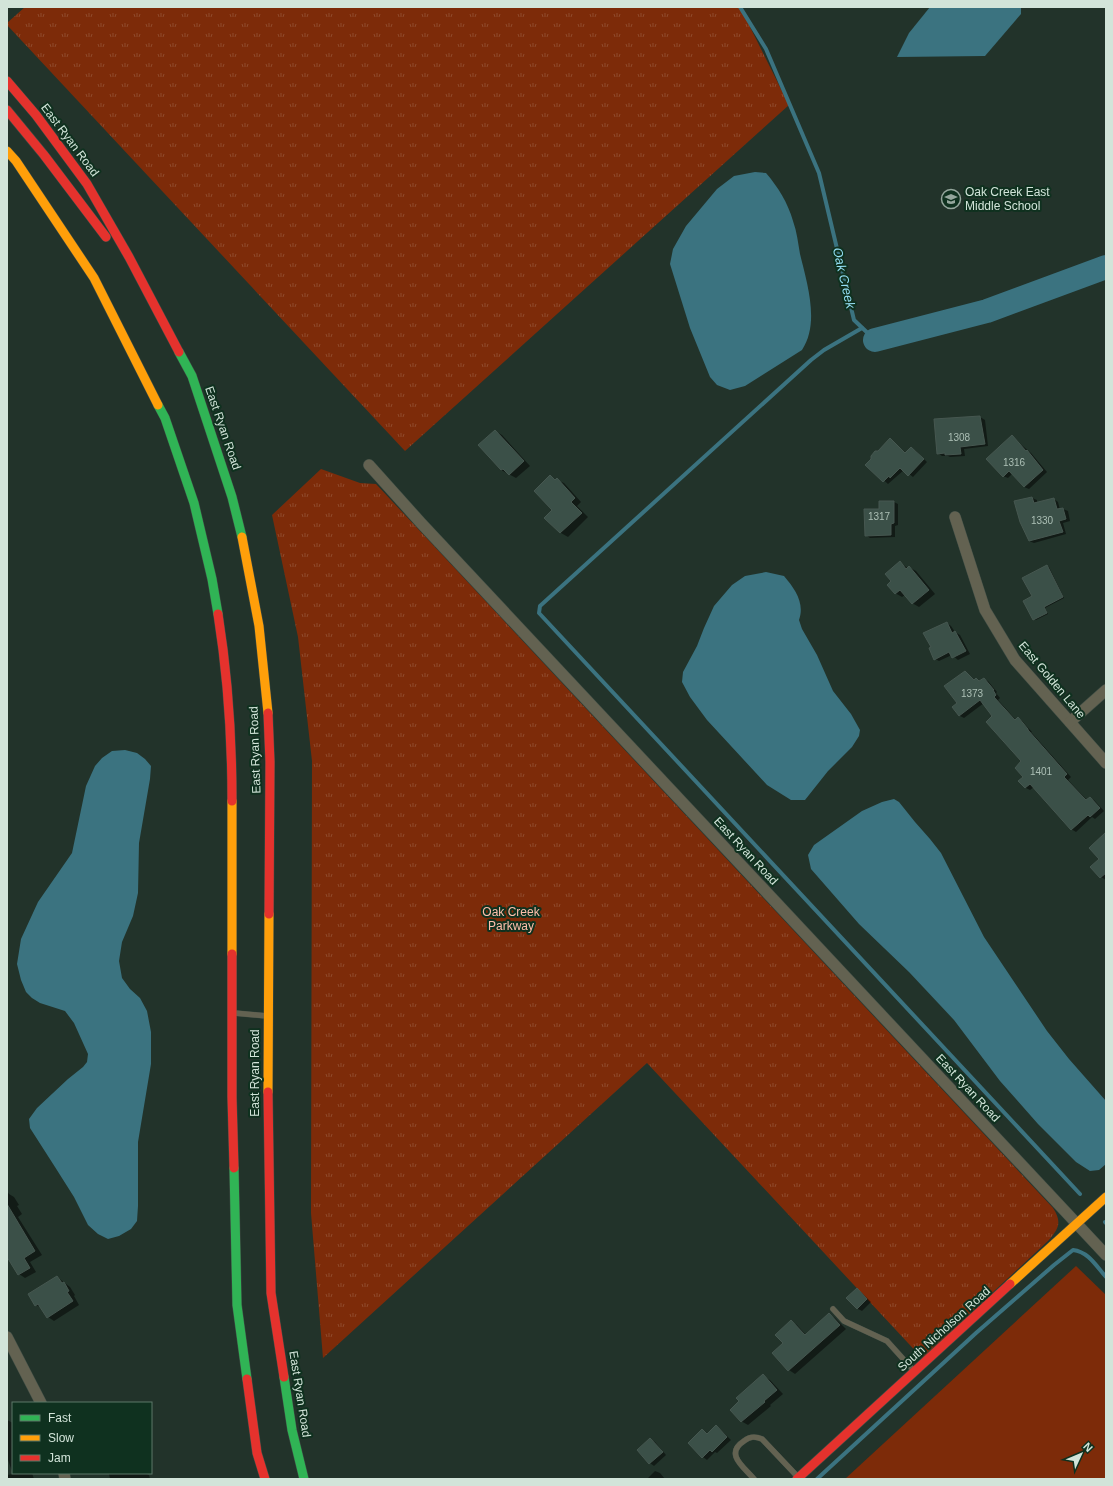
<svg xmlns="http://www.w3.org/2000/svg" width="1113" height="1486" font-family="Arial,sans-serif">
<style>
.grass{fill:#7d2b09}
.park{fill:url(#park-tufts)}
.water{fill:#3b7380}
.shadow{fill:#0007}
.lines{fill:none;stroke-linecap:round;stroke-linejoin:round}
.stream{stroke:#3b7380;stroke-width:4}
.river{stroke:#3b7380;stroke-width:24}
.building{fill:#3b5048;stroke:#465750}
.lane-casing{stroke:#404e46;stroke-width:6}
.street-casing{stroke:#404e46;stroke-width:12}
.fast-casing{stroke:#404e46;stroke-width:10}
.slow-casing{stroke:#404e46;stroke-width:10}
.jam-casing{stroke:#404e46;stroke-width:10}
.lane{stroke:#636251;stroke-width:5.5}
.street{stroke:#636251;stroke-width:11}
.fast{stroke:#30b455;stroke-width:9}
.slow{stroke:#ff9f0a;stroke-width:9}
.jam{stroke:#e5322d;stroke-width:9}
.labels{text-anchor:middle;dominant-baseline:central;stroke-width:4;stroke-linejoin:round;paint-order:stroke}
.number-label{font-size:10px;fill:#acbfb5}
.street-label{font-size:12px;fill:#d2e4d9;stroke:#0f311f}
.poi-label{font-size:12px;fill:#d2e4d9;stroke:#0f311f;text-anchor:start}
.park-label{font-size:12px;fill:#febeab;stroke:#0f311f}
.water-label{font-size:13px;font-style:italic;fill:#94def3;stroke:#0f311f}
</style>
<defs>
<pattern id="park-tufts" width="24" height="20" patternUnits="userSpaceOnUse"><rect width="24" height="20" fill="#7d2b09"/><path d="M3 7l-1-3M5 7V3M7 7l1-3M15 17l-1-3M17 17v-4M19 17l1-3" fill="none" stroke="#8f4a2c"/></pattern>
</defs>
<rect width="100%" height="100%" fill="#22332a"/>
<path class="grass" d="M 1076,1266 L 1106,1295 L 1106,1479 L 845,1479 Z"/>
<g class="park">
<path d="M 25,7 L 740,7 L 789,105 L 405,451 L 7,25 L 7,23 Z"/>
<path d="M 321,469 L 360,483 L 376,484 L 1053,1208 C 1062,1222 1059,1228 1049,1240 L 922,1358 L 647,1063 L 323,1358 L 311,1213 L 312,761 L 298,637 L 272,515 Z"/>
</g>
<g class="water">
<path d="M 930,7 L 1021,7 L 1021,14 L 985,56 L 897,57 L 909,33 Z"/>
<path d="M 755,172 L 766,173 C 778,187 788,203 793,221 C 797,232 798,243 800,254 C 807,283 820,323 802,350 L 745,386 L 730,390 L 717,385 L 710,377 L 690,328 L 670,264 L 673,249 L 686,226 L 717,189 L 734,176 Z"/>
<path d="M 766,572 L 784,576 C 795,589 805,603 799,620 L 802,629 L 817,655 L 833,691 L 851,714 L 860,730 L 859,736 L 852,747 L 828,771 L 805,800 L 791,800 L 767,785 L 707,720 L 690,697 L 682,682 L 683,672 L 697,646 L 704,628 L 714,606 L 732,585 L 745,576 Z"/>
<path d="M 125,750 L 137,753 L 145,759 L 151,766 L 150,779 L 139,843 L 138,893 L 133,916 L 122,942 L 119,961 L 122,978 L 130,989 L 140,998 L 147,1011 L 151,1032 L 151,1064 L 138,1142 L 138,1206 L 137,1221 L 131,1229 L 119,1236 L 108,1239 L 98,1234 L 88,1225 L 74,1197 L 55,1167 L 30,1128 L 29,1119 L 37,1108 L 68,1079 L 83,1067 L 87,1062 L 88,1054 L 74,1023 L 65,1011 L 40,1003 L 32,998 L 26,992 L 21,980 L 17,964 L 21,939 L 38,902 L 72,853 L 86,786 L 95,766 L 102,758 L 112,751 Z"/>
<path d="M 894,799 L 899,802 L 915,822 L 930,839 L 941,853 L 984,937 L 1047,1031 L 1069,1059 L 1106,1101 L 1106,1164 L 1099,1170 L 1090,1171 L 1076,1162 L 1038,1124 L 1000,1081 L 954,1020 L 909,972 L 859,924 L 811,869 L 808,855 L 814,845 L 862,811 L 882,802 Z"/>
</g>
<g class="shadow">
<path d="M 980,417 L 985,420 L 988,446 L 964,449 L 965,456 L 950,457 L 948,456 L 942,456 L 938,453 Z"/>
<path d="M 495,431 L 502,435 L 530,466 L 516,478 L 501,470 Z"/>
<path d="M 1012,437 L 1031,453 L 1047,472 L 1029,489 L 1024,487 L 1012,474 L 1008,478 L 1003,476 Z"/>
<path d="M 890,440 L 906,453 L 911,448 L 916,451 L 927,462 L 913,477 L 904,470 L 888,484 L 867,465 Z"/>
<path d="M 550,477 L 564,483 L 581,502 L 577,506 L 588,517 L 568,537 L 561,533 L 545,518 L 553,510 Z"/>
<path d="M 1032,498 L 1037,500 L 1037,503 L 1054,499 L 1058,502 L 1060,510 L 1063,509 L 1068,511 L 1070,521 L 1063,523 L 1066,534 L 1034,543 L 1029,541 Z"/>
<path d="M 880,502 L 894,502 L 898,504 L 898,525 L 895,526 L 895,537 L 870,538 L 866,535 L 880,510 Z"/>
<path d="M 900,563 L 908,568 L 909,567 L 916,571 L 935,594 L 919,607 L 912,603 L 905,595 L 902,597 L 895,593 L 893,582 Z"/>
<path d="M 1047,566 L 1049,567 L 1064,598 L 1045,608 L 1048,614 L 1036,620 L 1034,619 L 1033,596 Z"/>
<path d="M 947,623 L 951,626 L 955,632 L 960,635 L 970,654 L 958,660 L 952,655 L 939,661 L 935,659 Z"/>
<path d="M 965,672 L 975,680 L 976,679 L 981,681 L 984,679 L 988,681 L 997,692 L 996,693 L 1000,698 L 998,700 L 1016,720 L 1018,719 L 1022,721 L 1032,732 L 1031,732 L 1071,777 L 1068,780 L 1087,800 L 1090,798 L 1094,800 L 1104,811 L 1095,819 L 1092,817 L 1076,832 L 1071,829 L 1034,787 L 1030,790 L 1026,788 L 1020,781 L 1024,777 L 1022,761 L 984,703 L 964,718 L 960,716 L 953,707 L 959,703 Z"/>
<path d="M 1106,840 L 1106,880 L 1101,877 L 1091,867 L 1100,859 Z"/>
<path d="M 7,1191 L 9,1194 L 14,1197 L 19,1205 L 17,1206 L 22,1214 L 18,1217 L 42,1255 L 30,1262 L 36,1272 L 25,1278 L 19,1274 L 7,1255 Z"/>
<path d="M 57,1277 L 70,1287 L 75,1295 L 74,1296 L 79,1305 L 54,1321 L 48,1317 L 42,1308 L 36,1305 Z"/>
<path d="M 857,1290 L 861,1292 L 871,1302 L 862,1311 L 858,1309 L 848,1298 Z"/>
<path d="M 829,1314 L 835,1318 L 846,1329 L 795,1374 L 789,1370 L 784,1344 L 791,1321 L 797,1325 L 806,1335 Z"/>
<path d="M 763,1376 L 770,1380 L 783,1394 L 770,1405 L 771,1406 L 748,1425 L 741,1421 Z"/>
<path d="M 7,1420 L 13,1423 L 13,1473 L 32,1473 L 34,1479 L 7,1479 L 7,1475 L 13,1474 L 7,1457 Z"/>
<path d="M 716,1427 L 720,1429 L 731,1440 L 717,1453 L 715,1452 L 707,1460 L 703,1457 L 689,1443 L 703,1430 L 708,1434 Z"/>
<path d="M 650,1439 L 655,1442 L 666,1455 L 654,1466 L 650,1463 L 638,1450 Z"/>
<path d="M 655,1471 L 660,1473 L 665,1479 L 647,1479 Z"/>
<path d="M 113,1473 L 145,1473 L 149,1475 L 150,1479 L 110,1479 L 109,1474 Z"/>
</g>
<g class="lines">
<g class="stream">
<path d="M 740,7 L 766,49 L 819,173 L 854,320 L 875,340"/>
<path d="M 862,328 L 824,350 L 811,360 L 540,606 L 539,613 L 1080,1194"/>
<path d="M 1105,1222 L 1106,1223"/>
<path d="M 817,1479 L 976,1333 L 1054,1265 L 1073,1250 C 1089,1252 1096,1266 1106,1277"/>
</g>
<path class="river" d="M 875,340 L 987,311 L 1106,267"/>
</g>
<g class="building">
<path d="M 980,416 L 985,444 L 960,447 L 961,454 L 945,455 L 945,453 L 937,454 L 934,419 Z"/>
<path d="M 495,430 L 524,461 L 509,475 L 503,469 L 501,470 L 478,445 Z"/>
<path d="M 1012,435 L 1026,451 L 1027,450 L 1043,470 L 1024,487 L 1009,471 L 1003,477 L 986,459 Z"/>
<path d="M 890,438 L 905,453 L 911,447 L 924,459 L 908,476 L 900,468 L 890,478 L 889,476 L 883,482 L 865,465 L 871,459 L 871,456 L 875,451 L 878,451 Z"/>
<path d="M 550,475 L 555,480 L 557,478 L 575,498 L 571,502 L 582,513 L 560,533 L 544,518 L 552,510 L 534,491 Z"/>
<path d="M 1032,497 L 1034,503 L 1054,498 L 1057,509 L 1063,508 L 1066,519 L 1059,521 L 1063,532 L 1029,541 L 1020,522 L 1014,501 Z"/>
<path d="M 879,501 L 894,501 L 894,523 L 891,524 L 891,535 L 865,536 L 864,509 L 879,509 Z"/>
<path d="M 900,561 L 906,569 L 909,566 L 929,590 L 912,604 L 900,590 L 895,594 L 887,585 L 891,581 L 885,574 Z"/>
<path d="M 1047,565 L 1063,597 L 1044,607 L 1047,613 L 1033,620 L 1023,601 L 1032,596 L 1022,578 Z"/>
<path d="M 947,622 L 952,633 L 955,631 L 966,651 L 952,658 L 949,652 L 934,660 L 929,648 L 931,647 L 923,633 Z"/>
<path d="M 965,671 L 974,680 L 976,678 L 979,681 L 984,678 L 994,690 L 993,690 L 996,695 L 994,697 L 1015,720 L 1018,717 L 1028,729 L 1028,730 L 1067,774 L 1064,777 L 1086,800 L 1090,797 L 1100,808 L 1090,817 L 1088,815 L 1071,830 L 1030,784 L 1025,788 L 1018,781 L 1023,777 L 1015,768 L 1021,761 L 986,722 L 992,716 L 980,700 L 959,716 L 952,707 L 957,703 L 944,686 Z"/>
<path d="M 1106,832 L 1106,873 L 1100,878 L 1090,867 L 1099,859 L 1089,848 Z"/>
<path d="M 7,1204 L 35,1251 L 24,1258 L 30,1268 L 18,1275 L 7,1257 Z"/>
<path d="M 57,1276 L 62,1283 L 64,1282 L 69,1291 L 67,1292 L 73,1301 L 47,1318 L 38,1304 L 35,1306 L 28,1294 Z"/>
<path d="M 857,1288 L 867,1299 L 857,1309 L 846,1298 Z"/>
<path d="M 829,1313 L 840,1325 L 788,1371 L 772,1353 L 783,1343 L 775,1335 L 791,1320 L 805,1335 Z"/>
<path d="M 763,1374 L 777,1390 L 764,1401 L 765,1402 L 741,1422 L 730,1410 L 739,1401 L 736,1398 Z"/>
<path d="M 716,1425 L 727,1437 L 712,1452 L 710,1450 L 702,1458 L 688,1443 L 702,1429 L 707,1434 Z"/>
<path d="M 650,1438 L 663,1452 L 649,1464 L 637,1450 Z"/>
</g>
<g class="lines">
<defs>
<g id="lane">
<path d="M 234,1013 L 267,1016"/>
<path d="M 833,1309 L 844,1321 L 887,1341 L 914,1371"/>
<path d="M 754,1479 C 744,1467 724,1454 744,1441 C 750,1436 755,1436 762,1439 L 797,1476"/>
</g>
<g id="street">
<path d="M 369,465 L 421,523 L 1106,1255"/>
<path d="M 955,517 L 985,610 L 1015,660 L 1106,763"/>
<path d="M 1070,722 L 1106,690"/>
<path d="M 7,1337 L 41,1403"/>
<path d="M 64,1473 L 65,1479"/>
</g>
<g id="fast">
<path d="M 179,352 L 192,376 L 232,497 L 242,537"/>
<path d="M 158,405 L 165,418 L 194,503 L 212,579 L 218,614"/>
<path d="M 234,1168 L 237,1305 L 247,1379"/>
<path d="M 284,1377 L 292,1430 L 304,1479"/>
</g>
<g id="slow">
<path d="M 7,151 L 16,161 L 94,278 L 158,405"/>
<path d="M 242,537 L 259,626 L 268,713"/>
<path d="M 232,801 L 232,954"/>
<path d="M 268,1092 L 269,914"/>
<path d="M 1010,1284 L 1106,1197"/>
</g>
<g id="jam">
<path d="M 7,81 L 36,115 L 87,184 L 129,257 L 179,352"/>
<path d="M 7,110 L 44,155 L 106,237"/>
<path d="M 218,614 C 228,677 232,738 232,801"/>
<path d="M 268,713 L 270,762 L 269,914"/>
<path d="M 232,954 L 232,1097 L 234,1168"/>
<path d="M 268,1092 L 271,1293 L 284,1377"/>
<path d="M 247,1379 L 257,1453 L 265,1479"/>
<path d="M 797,1479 L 1010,1284"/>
</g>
</defs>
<use href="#lane" class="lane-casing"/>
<use href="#street" class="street-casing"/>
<use href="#fast" class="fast-casing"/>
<use href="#slow" class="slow-casing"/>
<use href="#jam" class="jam-casing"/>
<use href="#lane" class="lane"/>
<use href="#street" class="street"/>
<use href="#fast" class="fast"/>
<use href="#slow" class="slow"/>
<use href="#jam" class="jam"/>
</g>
<defs>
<symbol id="school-ring" viewBox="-11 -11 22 22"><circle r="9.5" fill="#0f311f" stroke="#94a69c" stroke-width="1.5"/><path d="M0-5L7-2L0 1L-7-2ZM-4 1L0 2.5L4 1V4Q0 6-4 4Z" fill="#94a69c"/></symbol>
</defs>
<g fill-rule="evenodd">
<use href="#school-ring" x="940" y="188" width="22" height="22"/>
</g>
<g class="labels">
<g class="number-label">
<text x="959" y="437">1308</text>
<text x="1014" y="462">1316</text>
<text x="879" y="516">1317</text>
<text x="1042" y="520">1330</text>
<text x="972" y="693">1373</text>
<text x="1041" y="771">1401</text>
</g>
<g class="street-label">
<text transform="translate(70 140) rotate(53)">East Ryan Road</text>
<text transform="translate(223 428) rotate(71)">East Ryan Road</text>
<text transform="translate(1052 680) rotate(50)">East Golden Lane</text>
<text transform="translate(255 750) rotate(-92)">East Ryan Road</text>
<text transform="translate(746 851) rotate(47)">East Ryan Road</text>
<text transform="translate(255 1073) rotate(-90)">East Ryan Road</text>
<text transform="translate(968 1088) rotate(47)">East Ryan Road</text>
<text transform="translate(944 1329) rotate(-42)">South Nicholson Road</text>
<text transform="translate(300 1394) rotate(81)">East Ryan Road</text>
</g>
<g class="poi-label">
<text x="965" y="192">Oak Creek East<tspan x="965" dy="14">Middle School</tspan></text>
</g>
<g class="park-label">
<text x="511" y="912">Oak Creek<tspan x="511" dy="14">Parkway</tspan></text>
</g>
<g class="water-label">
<text transform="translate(844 278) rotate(77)">Oak Creek</text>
</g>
</g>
<rect width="1113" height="1486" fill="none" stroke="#d2e4d9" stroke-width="16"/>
<rect x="12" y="1402" width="140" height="72" fill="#0f311f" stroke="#5d7969"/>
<rect x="20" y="1415" width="20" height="6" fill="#30b455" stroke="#5d7969"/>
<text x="48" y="1422" font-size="12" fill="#d2e4d9">Fast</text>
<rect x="20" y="1435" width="20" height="6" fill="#ff9f0a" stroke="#5d7969"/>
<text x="48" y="1442" font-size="12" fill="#d2e4d9">Slow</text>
<rect x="20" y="1455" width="20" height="6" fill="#e5322d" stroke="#5d7969"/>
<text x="48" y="1462" font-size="12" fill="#d2e4d9">Jam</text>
<g transform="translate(1081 1454) rotate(46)" stroke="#0f311f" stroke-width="3" paint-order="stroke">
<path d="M0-3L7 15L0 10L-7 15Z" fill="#d2e4d9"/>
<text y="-6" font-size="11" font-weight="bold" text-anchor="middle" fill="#d2e4d9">N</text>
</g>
</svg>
